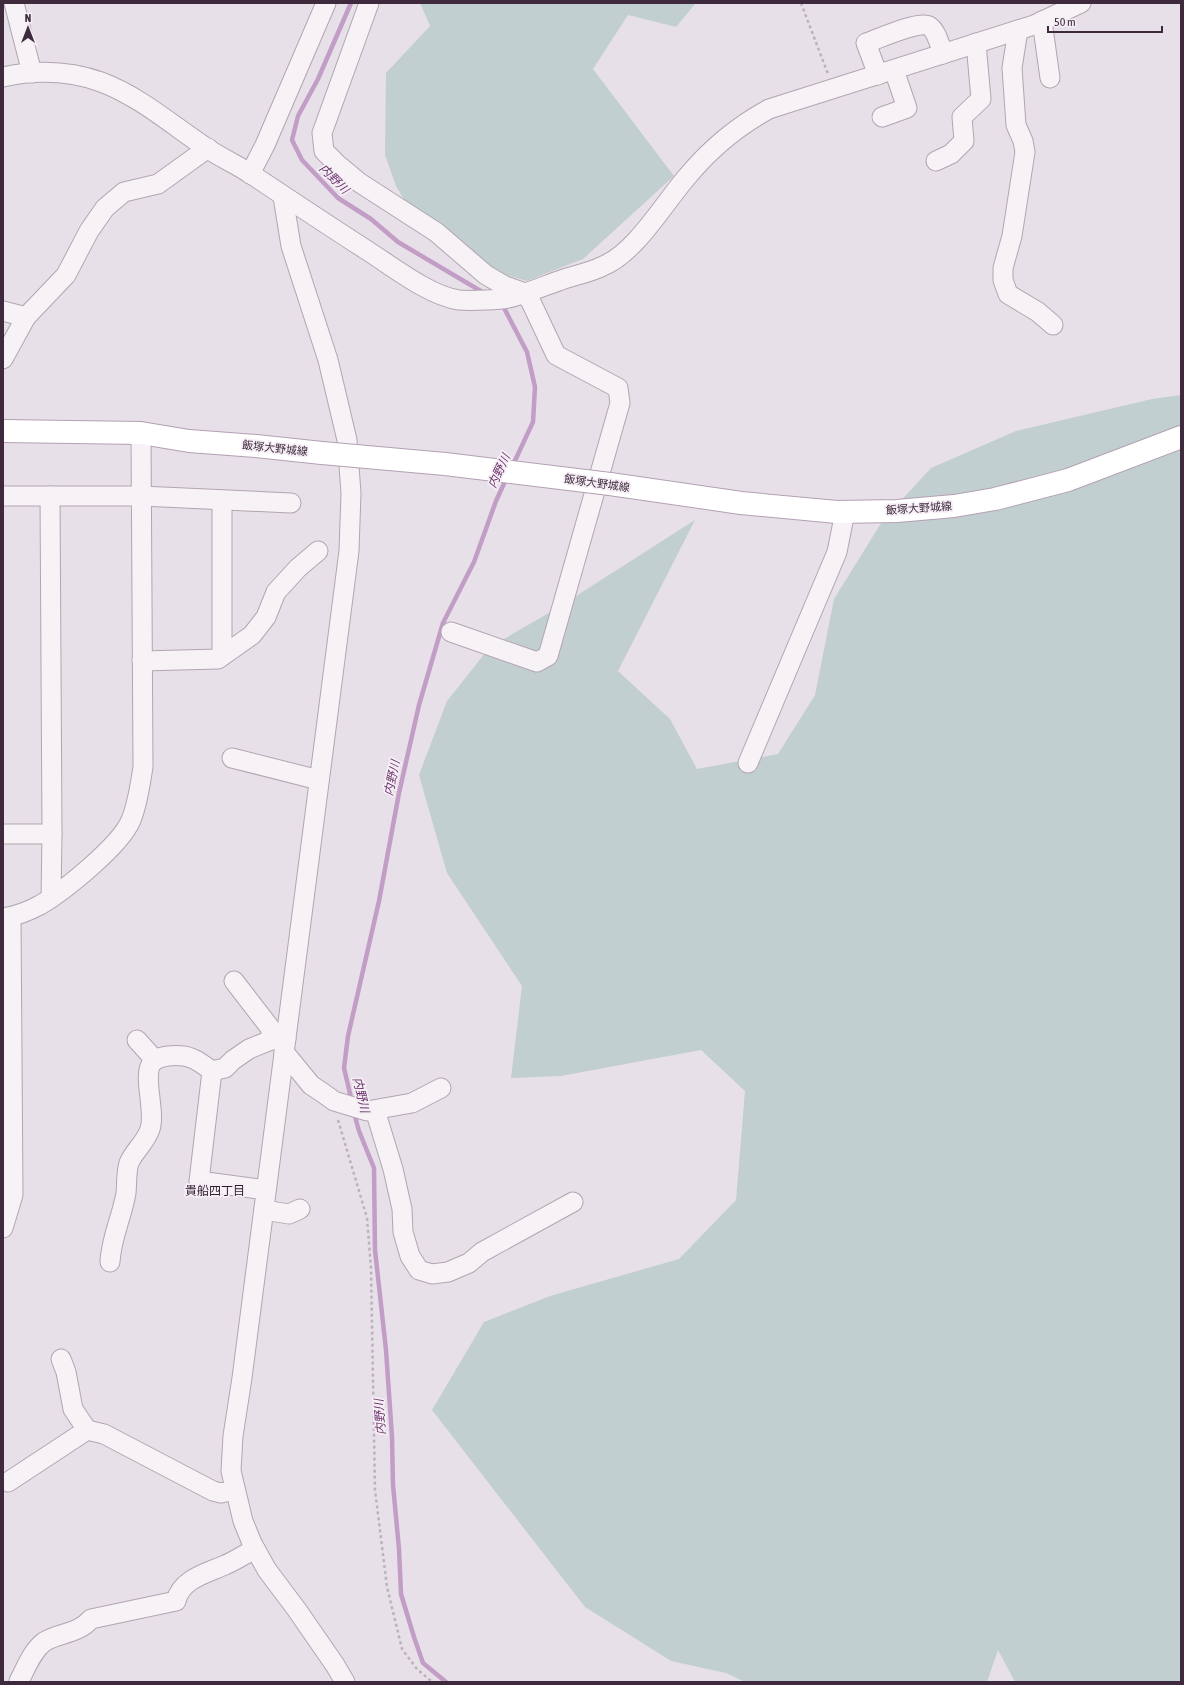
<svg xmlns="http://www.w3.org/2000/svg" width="1184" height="1685" font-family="'Asap Condensed','Noto Sans JP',sans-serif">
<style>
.green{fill:#c1cfd1}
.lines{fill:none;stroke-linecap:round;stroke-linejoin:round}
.stream{stroke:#c29dc5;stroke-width:4.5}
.minor-casing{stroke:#b2a5b1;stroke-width:21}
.major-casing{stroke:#b3a0b3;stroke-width:24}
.path{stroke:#bbb2bb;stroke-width:2.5;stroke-dasharray:3 3;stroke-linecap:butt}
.minor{stroke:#f6f2f6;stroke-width:19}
.major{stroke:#fff;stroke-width:22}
.major-bridge-casing{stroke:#b3a0b3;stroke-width:24;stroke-linecap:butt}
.major-bridge{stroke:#fff;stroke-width:22}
.labels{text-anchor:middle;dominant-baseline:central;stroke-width:3.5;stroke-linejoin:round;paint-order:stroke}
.street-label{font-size:11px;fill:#3e293d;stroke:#f5eff5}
.water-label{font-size:12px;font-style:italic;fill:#6d366f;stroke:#f5eff5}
.neighbourhood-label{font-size:12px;fill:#2f1c2d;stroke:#f5eff5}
</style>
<rect width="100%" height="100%" fill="#e8e0e8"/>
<g class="green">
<path d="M 420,3 L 696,3 L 676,27 L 628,15 L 593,69 L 674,176 L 583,259 L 527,281 L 496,272 L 467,250 L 440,222 L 426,219 L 409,208 L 396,186 L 385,155 L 386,73 L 430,26 Z"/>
<path d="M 1181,395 L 1181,1682 L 1015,1682 L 998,1650 L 987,1682 L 745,1682 L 726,1673 L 671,1661 L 585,1607 L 432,1410 L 484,1322 L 550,1296 L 679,1259 L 736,1200 L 745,1091 L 701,1050 L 561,1076 L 511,1078 L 522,986 L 447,873 L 419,775 L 447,701 L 490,647 L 554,610 L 695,520 L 618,671 L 670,719 L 697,769 L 778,754 L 815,695 L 834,599 L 883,520 L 931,468 L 1016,431 L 1152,399 Z"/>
</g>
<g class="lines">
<g class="stream">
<path d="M 351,3 L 318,79 L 298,116 L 292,140 L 302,160 L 338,198 L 371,219 L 398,242 L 484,293"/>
<path d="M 502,304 L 527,352 L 535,387 L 533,422 L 512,467"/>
<path d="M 352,1102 L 344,1068 L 348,1036 L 379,901 L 399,793 L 419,705 L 443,623 L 474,562 L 496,501 L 507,477"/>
<path d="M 354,1113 L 359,1131 L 374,1168 L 375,1250 L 386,1350 L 392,1437 L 393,1485 L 399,1549 L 401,1594 L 414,1637 L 423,1663 L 446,1682"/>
</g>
<defs>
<g id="minor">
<path d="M 14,3 L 32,73"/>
<path d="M 369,3 L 322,133 L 324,151 L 337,164 L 360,183 L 436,232 L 486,275 L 505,286 L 525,293 L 531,302 L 556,355 L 618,388 L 620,403 L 548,656 L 537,662 L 451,632"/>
<path d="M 1042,21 L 1050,78"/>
<path d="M 1018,30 L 1012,68 L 1016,125 L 1023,141 L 1025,152 L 1012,236 L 1003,268 L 1003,280 L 1008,294 L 1038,312 L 1053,325"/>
<path d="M 878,75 L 866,43 C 878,39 920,20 929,26 C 937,31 940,46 943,54"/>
<path d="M 3,77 C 35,70 70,71 101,82 C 141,97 173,126 208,149 C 222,158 237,165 251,174 C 290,200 329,226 368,251 C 393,267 430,296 459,300 C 470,301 503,300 513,297 C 530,292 547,285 564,279 C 577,275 591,272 603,266 C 635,253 663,205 686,178 C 709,150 736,127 769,109 L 1034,25 L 1081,3"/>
<path d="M 882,117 L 907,108 L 894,70"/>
<path d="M 936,161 L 951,154 L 964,141 L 962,117 L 981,99 L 976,43"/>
<path d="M 250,174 L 265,145 L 326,3"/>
<path d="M 283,197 L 291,246 L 328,360 L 347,440 L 351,493 L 349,551 L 242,1378 L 233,1436 L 231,1471 L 243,1521 L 252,1543 L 267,1570 L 297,1610 L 335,1665 L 345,1682"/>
<path d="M 3,311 L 26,317 L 3,359"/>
<path d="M 26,317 L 66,275 L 89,231 L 105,208 L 124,192 L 158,184 L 208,148"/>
<path d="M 3,496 L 141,496 L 291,503"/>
<path d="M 50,496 L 52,834 L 51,898"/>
<path d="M 222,656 L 222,500"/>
<path d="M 142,661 L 218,659 L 252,635 L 266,617 L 276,592 L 298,568 L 318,551"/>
<path d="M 232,758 L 319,780"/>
<path d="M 748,763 L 837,552 L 845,512"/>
<path d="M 3,834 L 52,834"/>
<path d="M 3,918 C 16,916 29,911 40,905 C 64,891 121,845 131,820 C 138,803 140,785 143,767 L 141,433"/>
<path d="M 234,981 L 271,1029 L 271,1040"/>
<path d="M 137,1040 L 155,1060"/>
<path d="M 284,1052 L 311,1085 L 323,1093 L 334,1101 L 367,1111 L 412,1103 L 441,1088"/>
<path d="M 212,1071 L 199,1181 L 266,1190"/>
<path d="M 375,1110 L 393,1169 L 402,1209 L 403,1232 L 410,1256 L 419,1270 L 432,1274 L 448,1272 L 469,1263 L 482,1252 L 573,1202"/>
<path d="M 264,1210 L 289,1214 L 300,1209"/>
<path d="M 3,1228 L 13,1195 L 11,917"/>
<path d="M 110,1262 C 111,1238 122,1217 126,1193 C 127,1184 126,1172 129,1163 C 134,1151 146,1142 150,1129 C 156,1112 142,1075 152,1063 C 156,1058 161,1057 168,1056 C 189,1054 196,1059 212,1071 L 225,1068 L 233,1060 L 249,1049 L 271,1040 L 286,1039"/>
<path d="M 61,1359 L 66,1372 L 73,1409 L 87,1430"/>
<path d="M 8,1482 L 87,1430 L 104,1434 L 213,1491 L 221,1493 L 235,1490"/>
<path d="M 19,1681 C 26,1668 32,1651 44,1642 C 59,1632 77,1635 91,1619 L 176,1601 C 181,1579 207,1573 225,1565 C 235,1561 245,1554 255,1549"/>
</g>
<g id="major">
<path d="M 3,431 L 141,433 L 189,441 L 256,446 L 322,453"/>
<path d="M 610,484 L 741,503 L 837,512 L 897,511 L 954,506 L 995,499 L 1068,480 L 1181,437"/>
</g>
</defs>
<use href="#minor" class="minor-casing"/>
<use href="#major" class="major-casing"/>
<g class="path">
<path d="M 801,3 L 828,74"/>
<path d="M 338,1120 L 367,1218 L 371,1268 L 375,1490 L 387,1587 L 402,1649 L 417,1669 L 431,1681"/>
</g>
<use href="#minor" class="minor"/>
<use href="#major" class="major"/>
<defs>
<path id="major-bridge" d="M 322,453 L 445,464 L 610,484"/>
</defs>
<use href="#major-bridge" class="major-bridge-casing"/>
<use href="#major-bridge" class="major-bridge"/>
</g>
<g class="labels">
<g class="street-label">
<text transform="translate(275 448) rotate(6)">飯塚大野城線</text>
<text transform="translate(597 483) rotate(8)">飯塚大野城線</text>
<text transform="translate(919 508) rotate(-4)">飯塚大野城線</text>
</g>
<g class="water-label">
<text transform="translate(334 179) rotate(45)">内野川</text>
<text transform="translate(499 471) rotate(-65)">内野川</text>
<text transform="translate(392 778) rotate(-78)">内野川</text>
<text transform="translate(361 1095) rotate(77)">内野川</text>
<text transform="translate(380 1417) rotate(-94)">内野川</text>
</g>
<g class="neighbourhood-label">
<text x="215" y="1191">貴船四丁目</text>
</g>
</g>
<rect width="1184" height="1685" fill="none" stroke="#3e293d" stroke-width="8"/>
<g transform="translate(28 28)" stroke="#f5eff5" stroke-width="3" paint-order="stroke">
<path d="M0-3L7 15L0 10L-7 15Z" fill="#3e293d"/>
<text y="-6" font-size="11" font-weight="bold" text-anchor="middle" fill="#3e293d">N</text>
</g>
<path d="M1048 26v6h114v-6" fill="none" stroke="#3e293d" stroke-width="2"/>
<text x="1054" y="26" font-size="12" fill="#3e293d" stroke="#f5eff5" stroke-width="3" paint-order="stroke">50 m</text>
</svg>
